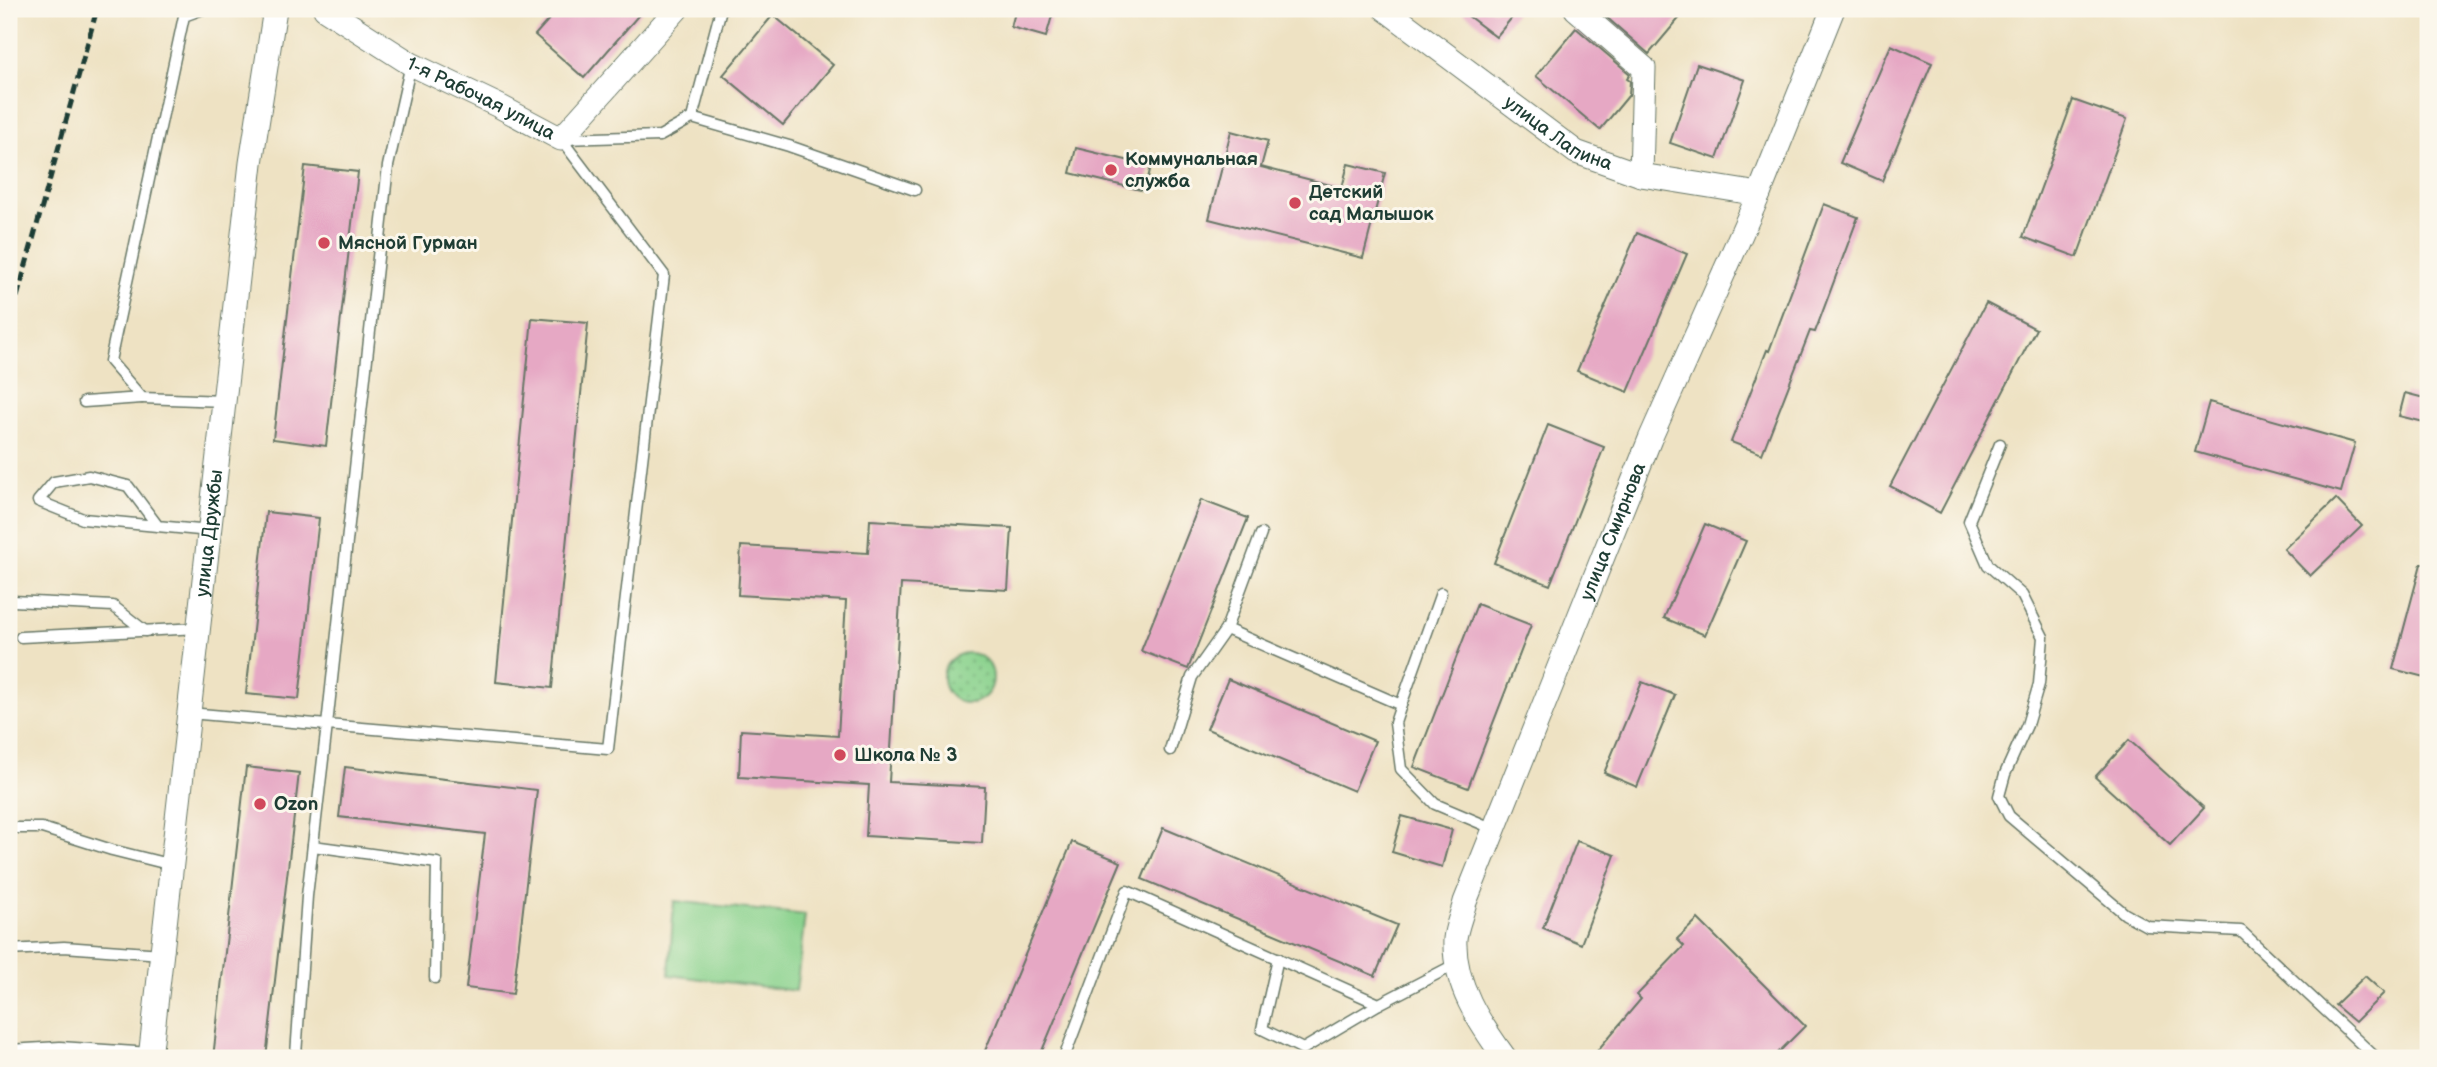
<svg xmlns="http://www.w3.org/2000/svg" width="2437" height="1067" font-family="'Balsamiq Sans',sans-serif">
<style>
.grass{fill:url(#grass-dots);stroke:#548860;stroke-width:2}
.pitch{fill:#8ad28d;stroke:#548860;stroke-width:2}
.building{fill:#e6a8c4}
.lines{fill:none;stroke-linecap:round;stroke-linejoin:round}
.lane-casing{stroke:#677766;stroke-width:13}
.street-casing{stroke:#677766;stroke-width:25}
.lane{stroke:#fff;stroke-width:10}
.street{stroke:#fff;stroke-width:23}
.rail{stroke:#1f3d34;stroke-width:5;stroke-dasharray:10 5;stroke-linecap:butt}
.poi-dot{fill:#d1495b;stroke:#fbf7ec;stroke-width:2.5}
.labels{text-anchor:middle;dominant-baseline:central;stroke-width:6;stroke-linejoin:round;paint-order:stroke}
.street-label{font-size:19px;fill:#1f3d34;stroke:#fbf7ec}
.poi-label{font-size:19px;font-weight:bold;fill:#1f3d34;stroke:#fbf7ec;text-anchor:start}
</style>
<defs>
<pattern id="grass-dots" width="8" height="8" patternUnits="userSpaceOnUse" patternTransform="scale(1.75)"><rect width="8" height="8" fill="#8ad28d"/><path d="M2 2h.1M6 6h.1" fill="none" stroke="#70ac74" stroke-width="1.8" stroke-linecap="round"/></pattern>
</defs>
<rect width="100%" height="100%" fill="#fbf7ec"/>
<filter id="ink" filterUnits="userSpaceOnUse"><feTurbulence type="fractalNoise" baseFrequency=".0143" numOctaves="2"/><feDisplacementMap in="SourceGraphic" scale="14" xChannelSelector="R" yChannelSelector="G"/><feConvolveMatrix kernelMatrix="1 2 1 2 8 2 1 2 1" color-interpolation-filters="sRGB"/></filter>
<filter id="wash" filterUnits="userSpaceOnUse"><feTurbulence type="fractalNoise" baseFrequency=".00686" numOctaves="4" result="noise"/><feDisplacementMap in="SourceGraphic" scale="28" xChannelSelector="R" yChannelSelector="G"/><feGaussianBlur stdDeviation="1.57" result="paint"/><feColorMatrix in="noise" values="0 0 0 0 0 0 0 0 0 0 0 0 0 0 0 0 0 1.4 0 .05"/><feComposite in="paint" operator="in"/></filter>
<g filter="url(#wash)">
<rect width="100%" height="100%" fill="#eee2c3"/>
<circle class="grass" cx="968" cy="678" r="25"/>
<path class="pitch" d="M 674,901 L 805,915 L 796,991 L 669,975 Z"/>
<g id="blocks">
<g class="building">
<path d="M 558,9 L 644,9 L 584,78 L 535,35 Z"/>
<path d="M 1016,9 L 1054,9 L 1046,37 L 1011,27 Z"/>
<path d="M 1459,9 L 1519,9 L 1496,37 Z"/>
<path d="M 1597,9 L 1687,9 L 1649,54 Z"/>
<path d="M 773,15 L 833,65 L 783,125 L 723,75 Z"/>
<path d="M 1576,28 L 1630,74 L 1627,79 L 1630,81 L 1629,95 L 1600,130 L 1536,76 Z"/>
<path d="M 1891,45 L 1932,63 L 1882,181 L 1840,163 Z"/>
<path d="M 1697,64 L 1745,80 L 1717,159 L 1670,143 Z"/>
<path d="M 2073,100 L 2127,119 L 2077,257 L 2023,237 Z"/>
<path d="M 1231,131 L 1268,141 L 1261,167 L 1342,188 L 1348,164 L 1385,173 L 1363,258 L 1209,219 Z"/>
<path d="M 1076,148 L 1151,166 L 1145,191 L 1070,173 Z"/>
<path d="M 305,166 L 358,172 L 326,446 L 273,439 Z"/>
<path d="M 1824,204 L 1858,217 L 1815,332 L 1810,331 L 1762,454 L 1731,442 L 1767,350 L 1769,351 Z"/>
<path d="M 1637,233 L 1687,254 L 1628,392 L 1577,371 Z"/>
<path d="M 1986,303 L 2036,329 L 1940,513 L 1890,486 Z"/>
<path d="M 532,318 L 588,323 L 552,688 L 496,682 Z"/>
<path d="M 2405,393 L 2428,399 L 2428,423 L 2399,416 Z"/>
<path d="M 2209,402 L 2355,443 L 2341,492 L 2195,452 Z"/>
<path d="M 1548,425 L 1604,447 L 1550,585 L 1494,563 Z"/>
<path d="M 2336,499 L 2362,526 L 2310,576 L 2284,549 Z"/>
<path d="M 1201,500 L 1248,518 L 1188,669 L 1141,651 Z"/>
<path d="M 266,512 L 319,518 L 299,699 L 246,694 Z"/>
<path d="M 870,520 L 1012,528 L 1008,590 L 901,584 L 889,782 L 985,787 L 982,843 L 866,836 L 869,785 L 739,777 L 741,730 L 838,736 L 846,601 L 738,595 L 741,546 L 868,553 Z"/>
<path d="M 1705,524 L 1746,541 L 1705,635 L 1664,618 Z"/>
<path d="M 2421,564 L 2428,564 L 2428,678 L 2393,669 Z"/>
<path d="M 1477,604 L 1531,625 L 1468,788 L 1414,767 Z"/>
<path d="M 1228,679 L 1375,741 L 1354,791 L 1207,729 Z"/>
<path d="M 1642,682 L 1675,695 L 1637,787 L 1604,773 Z"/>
<path d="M 2129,740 L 2204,808 L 2170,845 L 2095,777 Z"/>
<path d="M 246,767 L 299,773 L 266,1058 L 213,1058 Z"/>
<path d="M 345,767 L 537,790 L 513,994 L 466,988 L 485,834 L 339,817 Z"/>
<path d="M 1402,816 L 1452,830 L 1442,867 L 1392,852 Z"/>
<path d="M 1163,828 L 1397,925 L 1375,976 L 1142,879 Z"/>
<path d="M 1577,841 L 1615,855 L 1581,944 L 1543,928 Z"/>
<path d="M 1072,842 L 1121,862 L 1039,1058 L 982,1058 Z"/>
<path d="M 1698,919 L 1805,1026 L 1773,1058 L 1591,1058 L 1641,999 L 1637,995 L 1684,946 L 1677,939 Z"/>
<path d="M 2365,976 L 2384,993 L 2355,1022 L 2335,1005 Z"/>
</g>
</g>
</g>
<g filter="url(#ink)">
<use href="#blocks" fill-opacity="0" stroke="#677766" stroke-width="2"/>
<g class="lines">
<defs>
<g id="lane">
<path d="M 203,9 L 184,16 L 110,361 L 142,398 L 224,401"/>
<path d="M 411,64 L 388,166 L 327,725 L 608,749 L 664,275 L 561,139"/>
<path d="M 692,118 L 789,146 L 915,190"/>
<path d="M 563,139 L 660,136 L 692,118 L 721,9"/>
<path d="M 84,402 L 142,398"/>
<path d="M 2000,444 L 1969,521 L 1988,565 L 2022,595 L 2043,637 L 2039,684 L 2027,725 L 2005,774 L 1999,796 L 2009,816 L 2125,914 L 2147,926 L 2241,931 L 2376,1058"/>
<path d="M 157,525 L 128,486 L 89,476 L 54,482 L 38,501 L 83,519 L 210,531"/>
<path d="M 1261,534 L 1226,629 L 1401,705 L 1395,723 L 1401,769 L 1435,804 L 1494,829"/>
<path d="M 13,601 L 113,606 L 145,631"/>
<path d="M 21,637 L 199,628"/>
<path d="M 1401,705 L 1441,593"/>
<path d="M 189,713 L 327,725 L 307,896 L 296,1055 L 298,1058"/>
<path d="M 1170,750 L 1192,677 L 1226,629"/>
<path d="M 9,828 L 42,828 L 112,850 L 172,865"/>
<path d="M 313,846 L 437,863 L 435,978"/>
<path d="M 9,950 L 64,947 L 162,954"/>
<path d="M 1278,958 L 1262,1029 L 1303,1049 L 1379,1004"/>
<path d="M 9,1050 L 60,1047 L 151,1053"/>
<path d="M 1064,1058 L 1127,891 L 1379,1004 L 1458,963"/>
</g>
<g id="street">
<path id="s1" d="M 325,9 L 411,64 L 499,106 L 561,139 L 677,9"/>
<path id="s2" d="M 1385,9 L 1576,152 L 1641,175 L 1759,194"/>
<path d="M 1576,9 L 1644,68 L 1641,175"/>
<path id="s3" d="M 150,1058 L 251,163 L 275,9"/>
<path id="s4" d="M 1505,1058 C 1480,1024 1453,984 1455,939 C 1456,928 1462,914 1465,902 L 1650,439 L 1759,194 L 1833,9"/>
</g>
</defs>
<use href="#lane" class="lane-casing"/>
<use href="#street" class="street-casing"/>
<use href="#lane" class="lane"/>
<use href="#street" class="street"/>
<path class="rail" d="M 9,326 L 97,9"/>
</g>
</g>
<g class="poi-dot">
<circle cx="1111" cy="170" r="7"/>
<circle cx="1295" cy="203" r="7"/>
<circle cx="324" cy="243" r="7"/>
<circle cx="840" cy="755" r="7"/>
<circle cx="260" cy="804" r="7"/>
</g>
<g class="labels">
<g class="street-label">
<text stroke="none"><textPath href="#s1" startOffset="180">1-я Рабочая улица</textPath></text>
<text stroke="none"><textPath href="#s2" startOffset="214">улица Лапина</textPath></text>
<text stroke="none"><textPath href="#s3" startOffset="528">улица Дружбы</textPath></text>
<text stroke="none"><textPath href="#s4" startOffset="569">улица Смирнова</textPath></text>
</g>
<g class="poi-label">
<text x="1125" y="159">Коммунальная<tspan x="1125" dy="22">служба</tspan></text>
<text x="1309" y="192">Детский<tspan x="1309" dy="22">сад Малышок</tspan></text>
<text x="338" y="243">Мясной Гурман</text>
<text x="854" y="755">Школа № 3</text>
<text x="274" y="804">Ozon</text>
</g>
</g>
<rect width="2437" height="1067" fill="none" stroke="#fbf7ec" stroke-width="35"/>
</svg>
